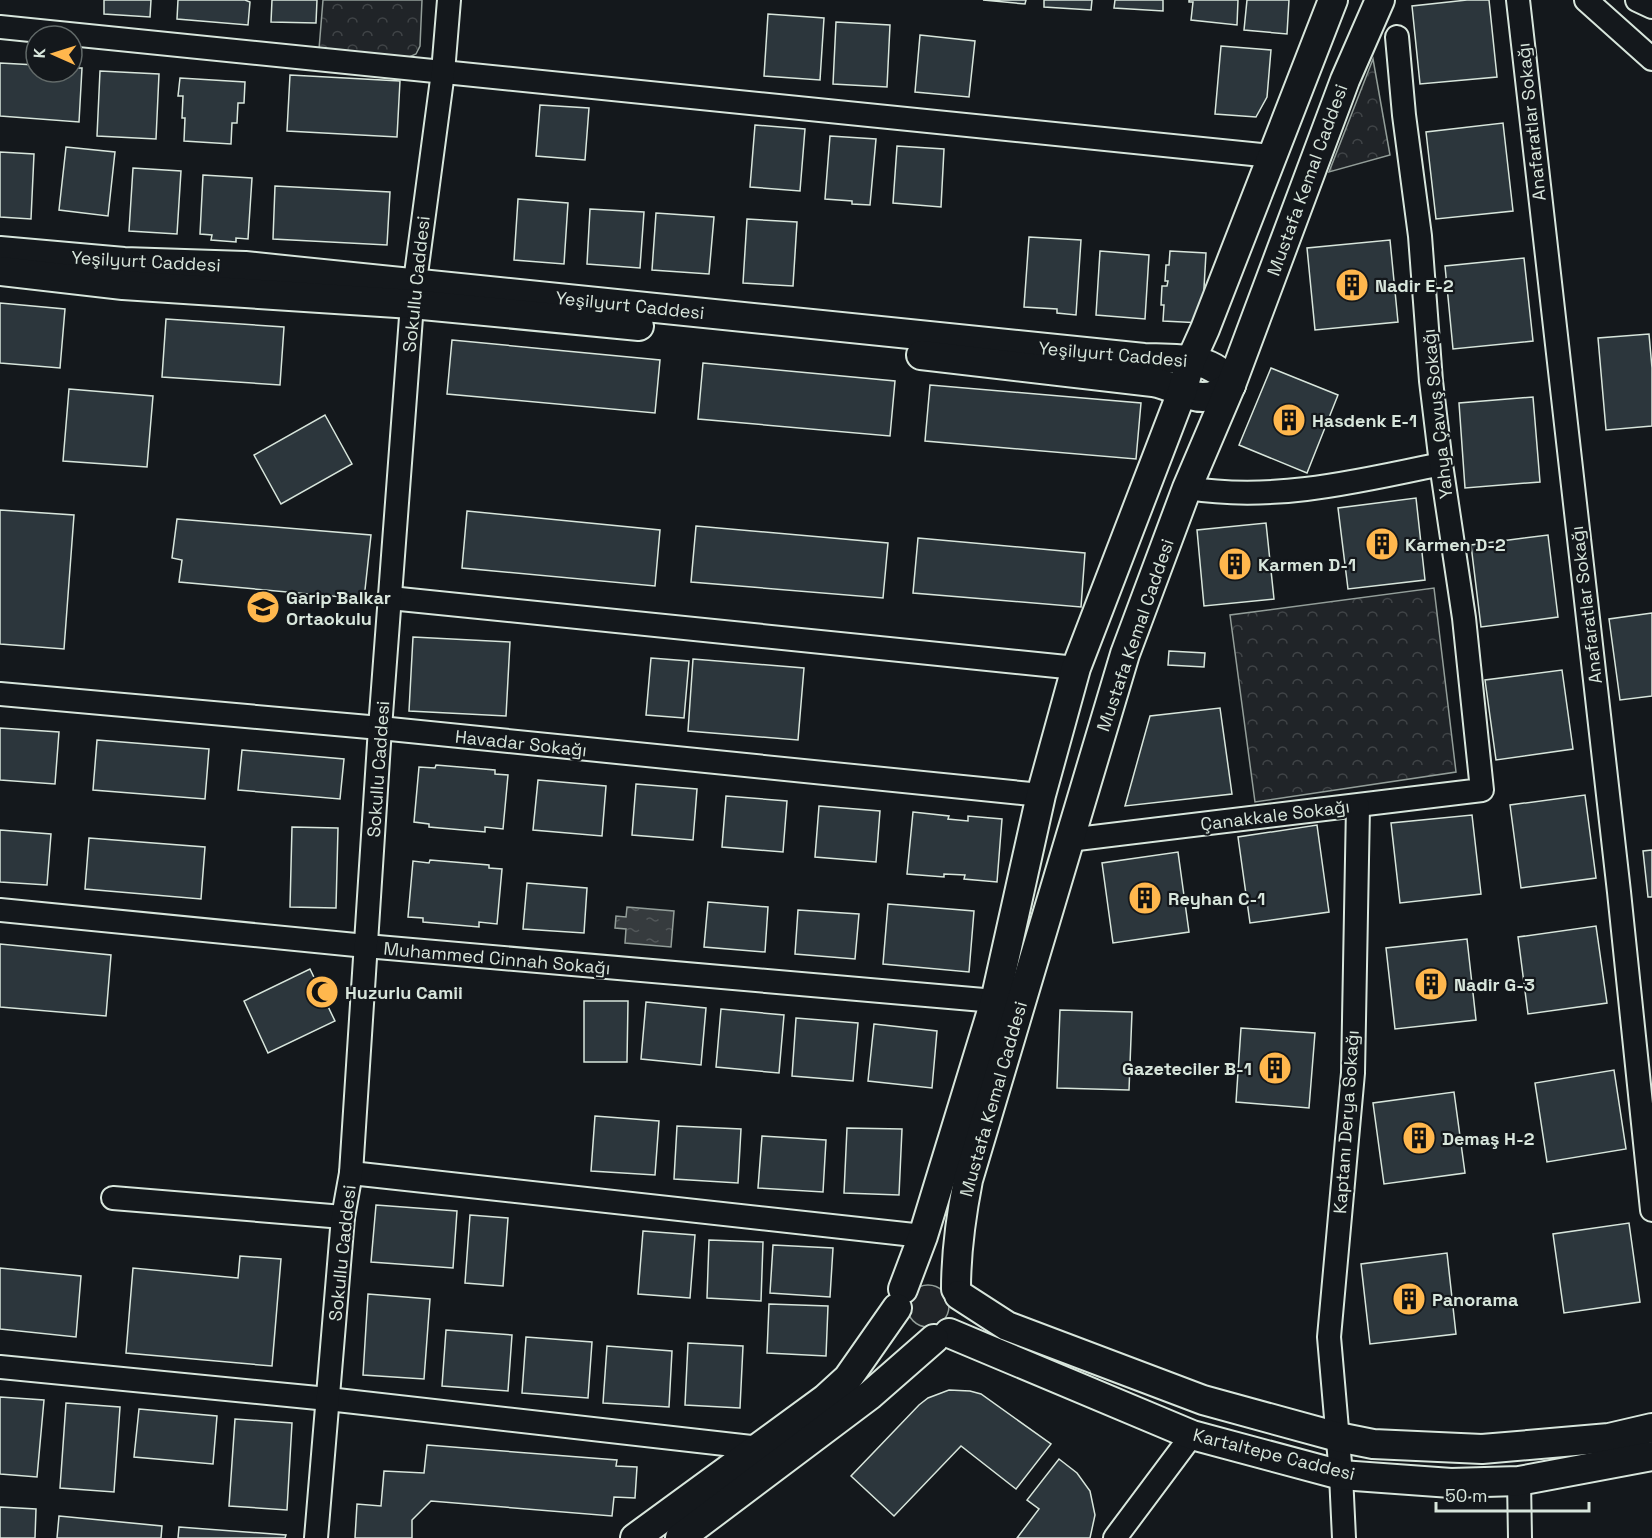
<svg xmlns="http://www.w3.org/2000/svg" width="1652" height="1538" font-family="'Space Grotesk',sans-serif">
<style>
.grass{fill:#202428;stroke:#939e99;stroke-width:1.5}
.park{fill:url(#park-crowns);stroke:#939e99;stroke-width:1.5}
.water{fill:url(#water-ripples);stroke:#939e99;stroke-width:1.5}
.building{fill:#2c363c;stroke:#d8e6dc;stroke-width:1.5}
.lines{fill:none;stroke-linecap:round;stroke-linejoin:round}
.minor-casing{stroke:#d8e6dc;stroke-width:26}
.major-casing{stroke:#d8e6dc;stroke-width:32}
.minor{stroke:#14181c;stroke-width:22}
.major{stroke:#14181c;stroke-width:28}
.labels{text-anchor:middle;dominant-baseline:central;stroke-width:4.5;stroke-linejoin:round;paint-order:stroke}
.street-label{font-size:18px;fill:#d8e6dc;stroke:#14181c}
.poi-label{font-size:18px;font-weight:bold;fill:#d8e6dc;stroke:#14181c;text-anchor:start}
</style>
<defs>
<pattern id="park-crowns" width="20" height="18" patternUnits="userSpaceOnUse" patternTransform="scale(1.5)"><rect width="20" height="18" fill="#202428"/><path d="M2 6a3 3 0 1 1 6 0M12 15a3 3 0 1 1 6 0" fill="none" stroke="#404447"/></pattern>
<pattern id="water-ripples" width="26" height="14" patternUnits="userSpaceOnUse" patternTransform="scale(1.5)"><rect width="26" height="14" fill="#363b3e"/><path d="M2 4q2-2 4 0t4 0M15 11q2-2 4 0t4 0" fill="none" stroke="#525759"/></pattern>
</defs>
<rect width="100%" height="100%" fill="#14181c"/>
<circle class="grass" cx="928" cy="1306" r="21"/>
<g class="park">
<path d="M 323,0 L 422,0 L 420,46 L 416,54 L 407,58 L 319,49 Z"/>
<path d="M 1373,59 L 1390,155 L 1329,172 Z"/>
<path d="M 1434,588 L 1456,772 L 1255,802 L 1230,615 Z"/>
</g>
<path class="water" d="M 627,907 L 674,911 L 671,947 L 625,943 L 626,929 L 615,928 L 616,916 L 626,917 Z"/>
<g class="building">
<path d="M 104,0 L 151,0 L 150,17 L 104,14 Z"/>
<path d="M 178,0 L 245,0 L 250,2 L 248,25 L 177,19 Z"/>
<path d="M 272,0 L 317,0 L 316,23 L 271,22 Z"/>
<path d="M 983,0 L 1026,0 L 1025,4 Z"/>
<path d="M 1044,0 L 1092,0 L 1091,10 L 1044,7 Z"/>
<path d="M 1115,0 L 1163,0 L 1163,11 L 1114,8 Z"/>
<path d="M 1189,0 L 1238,0 L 1237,25 L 1191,20 L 1193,2 L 1189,2 Z"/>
<path d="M 1247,0 L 1289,0 L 1287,34 L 1244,30 Z"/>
<path d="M 1467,0 L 1489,0 L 1497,77 L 1420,84 L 1412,6 Z"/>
<path d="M 768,14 L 824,18 L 820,80 L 764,76 Z"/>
<path d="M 836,22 L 890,25 L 887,87 L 833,84 Z"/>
<path d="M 920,35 L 975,41 L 969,97 L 915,92 Z"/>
<path d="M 1221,46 L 1271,50 L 1267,97 L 1256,117 L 1215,114 Z"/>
<path d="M 0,63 L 36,65 L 36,72 L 72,72 L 72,68 L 82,68 L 79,122 L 0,116 Z"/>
<path d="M 100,71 L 159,74 L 156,139 L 97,136 Z"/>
<path d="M 290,75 L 400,81 L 397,137 L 287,131 Z"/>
<path d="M 180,78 L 245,82 L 244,103 L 238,103 L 237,123 L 232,123 L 231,144 L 184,141 L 185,118 L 182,118 L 183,96 L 178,96 Z"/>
<path d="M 540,105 L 589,108 L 585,160 L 536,156 Z"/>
<path d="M 1503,123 L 1513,211 L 1436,219 L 1426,132 Z"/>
<path d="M 755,125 L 805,129 L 800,191 L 750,187 Z"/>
<path d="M 830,136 L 876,139 L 870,205 L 852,204 L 852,201 L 825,199 Z"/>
<path d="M 897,146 L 944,149 L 941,207 L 893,203 Z"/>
<path d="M 66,147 L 115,152 L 108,216 L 59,210 Z"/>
<path d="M 0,152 L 34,154 L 31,219 L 0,217 Z"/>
<path d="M 133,168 L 181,171 L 177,234 L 129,231 Z"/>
<path d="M 203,175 L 252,178 L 248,239 L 236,238 L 236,242 L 211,240 L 212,235 L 200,234 Z"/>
<path d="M 275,186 L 390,192 L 387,245 L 273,239 Z"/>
<path d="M 518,199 L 568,203 L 564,264 L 514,260 Z"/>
<path d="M 590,209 L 644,212 L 640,268 L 587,264 Z"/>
<path d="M 656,213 L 714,217 L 709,274 L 652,270 Z"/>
<path d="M 747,219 L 797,222 L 793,286 L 743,283 Z"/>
<path d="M 1029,237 L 1081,240 L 1076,315 L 1057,313 L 1057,309 L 1024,307 Z"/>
<path d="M 1390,240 L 1398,322 L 1315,330 L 1307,248 Z"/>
<path d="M 1100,251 L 1149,255 L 1145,319 L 1096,315 Z"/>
<path d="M 1170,251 L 1206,253 L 1202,323 L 1163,321 L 1164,305 L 1161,305 L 1162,286 L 1167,286 L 1168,281 L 1165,281 L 1166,265 L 1169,265 Z"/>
<path d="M 1524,258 L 1533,341 L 1453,349 L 1445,266 Z"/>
<path d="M 0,303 L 65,309 L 60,368 L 0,363 Z"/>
<path d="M 166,319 L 284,327 L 280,385 L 162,377 Z"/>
<path d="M 1649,334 L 1652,368 L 1652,426 L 1606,430 L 1598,338 Z"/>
<path d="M 452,340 L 660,360 L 655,413 L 447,394 Z"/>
<path d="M 703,363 L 895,381 L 890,436 L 698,419 Z"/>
<path d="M 1271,368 L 1338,395 L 1307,473 L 1239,445 Z"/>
<path d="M 930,385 L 1141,403 L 1136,459 L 925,441 Z"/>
<path d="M 69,389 L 153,396 L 147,467 L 63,461 Z"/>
<path d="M 1533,397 L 1540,482 L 1465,488 L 1459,403 Z"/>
<path d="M 325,415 L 352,464 L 281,504 L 254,455 Z"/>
<path d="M 1416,498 L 1425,580 L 1348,589 L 1338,508 Z"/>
<path d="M 0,510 L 74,515 L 64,649 L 0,644 Z"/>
<path d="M 467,511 L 660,530 L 655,586 L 462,568 Z"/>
<path d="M 177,519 L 371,535 L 364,599 L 179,582 L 182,560 L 172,558 Z"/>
<path d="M 1266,523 L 1274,599 L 1204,606 L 1197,530 Z"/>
<path d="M 696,526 L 888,543 L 883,598 L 691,582 Z"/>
<path d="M 1548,535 L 1558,617 L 1481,627 L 1471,545 Z"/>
<path d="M 918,538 L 1085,553 L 1081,607 L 913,593 Z"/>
<path d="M 1652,613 L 1652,696 L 1620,700 L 1609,619 Z"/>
<path d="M 413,637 L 510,642 L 506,716 L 409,711 Z"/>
<path d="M 1169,651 L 1205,653 L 1204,667 L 1168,665 Z"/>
<path d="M 651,658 L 689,661 L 684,718 L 646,715 Z"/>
<path d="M 693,659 L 804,668 L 798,740 L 688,731 Z"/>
<path d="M 1562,670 L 1573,749 L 1496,760 L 1485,680 Z"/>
<path d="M 1220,708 L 1232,794 L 1125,806 L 1150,716 Z"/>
<path d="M 0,728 L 59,732 L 55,784 L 0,780 Z"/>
<path d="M 97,740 L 209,749 L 205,799 L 93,790 Z"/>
<path d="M 242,750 L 344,759 L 340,799 L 238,790 Z"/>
<path d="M 436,765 L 495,770 L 495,774 L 508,775 L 503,829 L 485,827 L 485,832 L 429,827 L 429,824 L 414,822 L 419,767 L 435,768 Z"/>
<path d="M 538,780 L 606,786 L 602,836 L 533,830 Z"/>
<path d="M 636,784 L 697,789 L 693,840 L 632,835 Z"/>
<path d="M 1585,795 L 1596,878 L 1521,888 L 1510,805 Z"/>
<path d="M 726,796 L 787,801 L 783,852 L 722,847 Z"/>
<path d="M 819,806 L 880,811 L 876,862 L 815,857 Z"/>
<path d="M 913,812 L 949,816 L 948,819 L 968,821 L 968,816 L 1002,819 L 997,882 L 964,879 L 965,875 L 944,874 L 944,877 L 907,874 Z"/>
<path d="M 1472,815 L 1481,894 L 1400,903 L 1391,823 Z"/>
<path d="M 1317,825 L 1329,912 L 1250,923 L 1238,837 Z"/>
<path d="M 292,827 L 338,828 L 336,908 L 290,907 Z"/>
<path d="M 0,830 L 51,834 L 47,885 L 0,882 Z"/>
<path d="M 89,838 L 205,847 L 201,899 L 85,889 Z"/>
<path d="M 1652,850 L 1652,897 L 1648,897 L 1643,851 Z"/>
<path d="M 1178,852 L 1189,932 L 1113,943 L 1102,863 Z"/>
<path d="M 430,860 L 489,865 L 489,868 L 502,869 L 497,924 L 479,922 L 479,927 L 423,922 L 423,918 L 408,917 L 413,861 L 429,863 Z"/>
<path d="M 527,883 L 587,888 L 584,933 L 523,929 Z"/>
<path d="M 708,902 L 768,907 L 765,952 L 704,947 Z"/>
<path d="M 888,904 L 974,911 L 969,972 L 883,964 Z"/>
<path d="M 798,910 L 859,914 L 855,959 L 795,954 Z"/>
<path d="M 1596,926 L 1607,1003 L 1528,1014 L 1518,937 Z"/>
<path d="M 1467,939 L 1476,1020 L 1395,1029 L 1386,948 Z"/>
<path d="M 0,944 L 111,955 L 106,1016 L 0,1007 Z"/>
<path d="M 310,969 L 335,1021 L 268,1053 L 244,1001 Z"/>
<path d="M 584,1001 L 628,1001 L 627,1062 L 584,1062 Z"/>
<path d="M 646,1002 L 706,1008 L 701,1065 L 641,1059 Z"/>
<path d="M 721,1009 L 784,1015 L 779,1073 L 716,1067 Z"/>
<path d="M 1060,1010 L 1132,1012 L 1129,1090 L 1057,1088 Z"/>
<path d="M 796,1018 L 858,1023 L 853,1081 L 792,1076 Z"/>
<path d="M 874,1024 L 937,1031 L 932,1088 L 868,1081 Z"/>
<path d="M 1241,1028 L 1315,1033 L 1309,1108 L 1236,1102 Z"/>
<path d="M 1614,1070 L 1626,1149 L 1547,1162 L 1535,1083 Z"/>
<path d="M 1454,1092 L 1465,1173 L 1384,1184 L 1373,1103 Z"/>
<path d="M 595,1116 L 659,1121 L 655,1175 L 591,1171 Z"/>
<path d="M 677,1126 L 741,1129 L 738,1183 L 674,1179 Z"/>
<path d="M 847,1128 L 902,1129 L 899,1195 L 844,1193 Z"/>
<path d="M 762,1136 L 826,1140 L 823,1192 L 758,1188 Z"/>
<path d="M 376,1205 L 457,1211 L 453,1268 L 371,1262 Z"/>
<path d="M 470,1215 L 508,1218 L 503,1286 L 465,1283 Z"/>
<path d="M 1629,1223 L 1640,1302 L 1564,1313 L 1553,1234 Z"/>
<path d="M 643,1231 L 695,1235 L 690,1298 L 638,1294 Z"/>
<path d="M 709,1240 L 763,1242 L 761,1301 L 707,1298 Z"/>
<path d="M 773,1245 L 833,1248 L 830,1297 L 770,1293 Z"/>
<path d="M 1447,1253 L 1456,1334 L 1370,1344 L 1361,1264 Z"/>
<path d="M 240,1256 L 281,1259 L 272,1366 L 126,1353 L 133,1268 L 238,1278 Z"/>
<path d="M 0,1268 L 81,1276 L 76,1337 L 0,1329 Z"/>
<path d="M 368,1294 L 430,1299 L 424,1379 L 363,1375 Z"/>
<path d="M 769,1304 L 828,1306 L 826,1356 L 767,1353 Z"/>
<path d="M 446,1330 L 512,1335 L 508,1391 L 442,1386 Z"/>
<path d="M 526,1337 L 592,1342 L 588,1398 L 522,1393 Z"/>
<path d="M 688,1343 L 743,1346 L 740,1408 L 685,1405 Z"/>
<path d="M 607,1346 L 672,1351 L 669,1407 L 603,1403 Z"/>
<path d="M 949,1390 L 970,1391 L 981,1394 L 1051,1444 L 1016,1489 L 961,1446 L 894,1516 L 851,1476 L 919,1405 L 928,1398 Z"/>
<path d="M 0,1397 L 44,1400 L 37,1477 L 0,1474 Z"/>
<path d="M 66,1403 L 120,1407 L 114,1492 L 60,1488 Z"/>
<path d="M 139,1409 L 217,1416 L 213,1464 L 134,1457 Z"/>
<path d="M 235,1419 L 292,1423 L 287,1510 L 229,1506 Z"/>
<path d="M 427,1445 L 617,1460 L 616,1466 L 637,1467 L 635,1498 L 614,1497 L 612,1516 L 431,1501 L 412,1520 L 412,1538 L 355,1538 L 357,1504 L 381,1506 L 384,1471 L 424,1473 Z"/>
<path d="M 1059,1459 L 1077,1473 L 1090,1491 L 1095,1515 L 1090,1538 L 1017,1538 L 1039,1509 L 1027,1500 Z"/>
<path d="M 0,1507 L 36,1509 L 35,1538 L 0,1538 Z"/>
<path d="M 59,1516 L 162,1526 L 161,1538 L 57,1538 Z"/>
<path d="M 179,1527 L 286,1535 L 285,1538 L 178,1538 Z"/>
</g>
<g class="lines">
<defs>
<g id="minor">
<path d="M 1518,0 L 1619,892 L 1652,1210"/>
<path d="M 1586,0 L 1652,59"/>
<path d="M 1637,0 L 1652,7"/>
<path d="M 0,27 L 1272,156"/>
<path d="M 1187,488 C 1273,502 1356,482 1441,464"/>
<path d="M 390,598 L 1076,668"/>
<path d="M 0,694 L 380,728 L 1041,795"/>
<path d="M 1069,840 L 1482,790 L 1464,618 L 1441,464 L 1431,381 L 1420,236 L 1404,115 L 1397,37"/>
<path d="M 0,910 L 366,946 L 995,1001"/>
<path d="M 351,1173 L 923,1236"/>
<path d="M 113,1198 L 343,1217"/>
<path d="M 0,1367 L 328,1399 L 760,1448"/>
<path d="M 1519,1481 L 1520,1538"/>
<path d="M 316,1538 L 343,1217 L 351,1173 L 380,728 L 412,304 L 443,72 L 449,0"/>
<path d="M 1115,1538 L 1192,1435"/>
<path d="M 1344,1538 L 1341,1475 L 1329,1337 L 1353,1073 L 1358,806"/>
</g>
<g id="major">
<path d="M 0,251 L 124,262 L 245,266 L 1144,358 C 1173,359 1214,355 1231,385"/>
<path d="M 0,271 L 123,285 L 412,304 L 639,326"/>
<path d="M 921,355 L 1153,382 C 1186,388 1199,411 1231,385"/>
<path d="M 903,1289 L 923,1236 L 995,1001 L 1041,795 L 1076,668 L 1182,392 L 1191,360 L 1205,329 L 1333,0"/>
<path d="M 956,1289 C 956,1252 961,1216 968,1180 L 1125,654 L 1187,488 L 1231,385 L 1345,80 L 1380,0"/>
<path d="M 959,1295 L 1007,1326 L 1203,1400 L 1338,1437 L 1373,1444 L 1482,1449 L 1609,1438 L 1652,1428"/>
<path d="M 949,1333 L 1192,1435 L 1341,1475 L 1451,1483 L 1519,1481 L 1652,1456"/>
<path d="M 635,1538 L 825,1399 L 848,1378 L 897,1308"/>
<path d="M 680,1538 L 870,1395 L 934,1339"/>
</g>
</defs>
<use href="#minor" class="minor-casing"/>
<use href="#major" class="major-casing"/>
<use href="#minor" class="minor"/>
<use href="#major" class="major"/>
</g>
<defs>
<symbol id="building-disc" viewBox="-11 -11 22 22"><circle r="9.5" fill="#ffb74d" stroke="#14181c"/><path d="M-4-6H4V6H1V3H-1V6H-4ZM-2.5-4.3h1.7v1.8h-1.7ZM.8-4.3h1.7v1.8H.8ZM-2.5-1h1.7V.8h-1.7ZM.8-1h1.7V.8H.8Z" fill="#111"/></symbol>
<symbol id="school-disc" viewBox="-11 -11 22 22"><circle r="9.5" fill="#ffb74d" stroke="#14181c"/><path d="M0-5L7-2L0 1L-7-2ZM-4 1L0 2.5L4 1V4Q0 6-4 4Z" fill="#111"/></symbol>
<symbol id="mosque-disc" viewBox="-11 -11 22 22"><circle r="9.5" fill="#ffb74d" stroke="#14181c"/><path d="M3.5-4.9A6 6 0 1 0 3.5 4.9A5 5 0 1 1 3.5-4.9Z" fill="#111"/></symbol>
</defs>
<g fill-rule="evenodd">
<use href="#building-disc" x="1333" y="266" width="38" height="38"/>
<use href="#building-disc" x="1270" y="401" width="38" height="38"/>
<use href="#building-disc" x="1363" y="525" width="38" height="38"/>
<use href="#building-disc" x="1216" y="545" width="38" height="38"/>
<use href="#school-disc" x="244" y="588" width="38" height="38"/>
<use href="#building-disc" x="1126" y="879" width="38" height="38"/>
<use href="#building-disc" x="1412" y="965" width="38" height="38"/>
<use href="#mosque-disc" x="303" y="973" width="38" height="38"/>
<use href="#building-disc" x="1256" y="1049" width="38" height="38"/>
<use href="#building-disc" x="1400" y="1119" width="38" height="38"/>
<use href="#building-disc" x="1390" y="1280" width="38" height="38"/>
</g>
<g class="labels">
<g class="street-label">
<text transform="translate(1531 122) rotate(-96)">Anafaratlar Sokağı</text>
<text transform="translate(1307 180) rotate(-70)">Mustafa Kemal Caddesi</text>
<text transform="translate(146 261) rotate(3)">Yeşilyurt Caddesi</text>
<text transform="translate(416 284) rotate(-84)">Sokullu Caddesi</text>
<text transform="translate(630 305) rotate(6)">Yeşilyurt Caddesi</text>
<text transform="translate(1113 354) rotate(5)">Yeşilyurt Caddesi</text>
<text transform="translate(1437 414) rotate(-96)">Yahya Çavuş Sokağı</text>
<text transform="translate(1586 605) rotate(-97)">Anafaratlar Sokağı</text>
<text transform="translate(1135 635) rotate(-71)">Mustafa Kemal Caddesi</text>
<text transform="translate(521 743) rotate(6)">Havadar Sokağı</text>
<text transform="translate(378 769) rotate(-86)">Sokullu Caddesi</text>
<text transform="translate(1275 815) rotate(-7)">Çanakkale Sokağı</text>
<text transform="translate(497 958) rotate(5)">Muhammed Cinnah Sokağı</text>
<text transform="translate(993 1099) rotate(-74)">Mustafa Kemal Caddesi</text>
<text transform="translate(1346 1122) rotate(-86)">Kaptanı Derya Sokağı</text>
<text transform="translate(342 1253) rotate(-84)">Sokullu Caddesi</text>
<text transform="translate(1274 1454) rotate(14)">Kartaltepe Caddesi</text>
</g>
<g class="poi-label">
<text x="1375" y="285">Nadir E-2</text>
<text x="1312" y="420">Hasdenk E-1</text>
<text x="1405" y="544">Karmen D-2</text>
<text x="1258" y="564">Karmen D-1</text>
<text x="286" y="597">Garip Balkar<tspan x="286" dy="21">Ortaokulu</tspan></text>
<text x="1168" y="898">Reyhan C-1</text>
<text x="1454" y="984">Nadir G-3</text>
<text x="345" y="992">Huzurlu Camii</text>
<text x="1252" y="1068" text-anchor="end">Gazeteciler B-1</text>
<text x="1442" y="1138">Demaş H-2</text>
<text x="1432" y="1299">Panorama</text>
</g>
</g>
<g transform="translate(54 54) rotate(273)"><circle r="28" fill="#14181c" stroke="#626a69" stroke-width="1.5"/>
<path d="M0-4.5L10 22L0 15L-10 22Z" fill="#ffb74d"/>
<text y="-9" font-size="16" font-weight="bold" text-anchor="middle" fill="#d8e6dc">K</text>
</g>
<path d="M1436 1502v9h153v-9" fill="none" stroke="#d8e6dc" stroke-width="3"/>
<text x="1445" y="1502" font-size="18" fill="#d8e6dc" stroke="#14181c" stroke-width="4.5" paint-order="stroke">50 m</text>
</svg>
